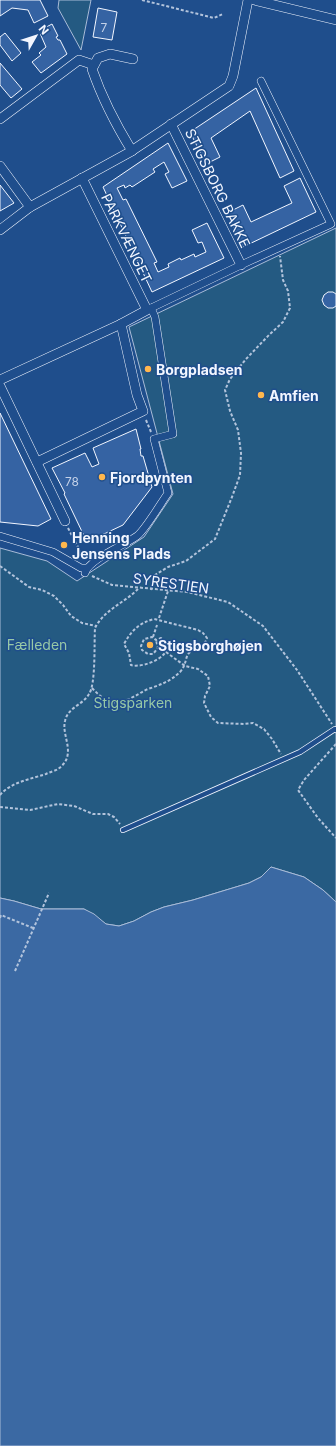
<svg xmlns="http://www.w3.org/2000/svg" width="336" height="1446" font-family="Inter,sans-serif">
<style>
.green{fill:#245a82;stroke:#a8bbd7}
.water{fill:#3b69a3;stroke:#a8bbd7}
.building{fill:#3563a3;stroke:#f2f6ff}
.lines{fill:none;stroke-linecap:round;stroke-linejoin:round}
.service-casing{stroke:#f2f6ff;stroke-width:6}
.pedestrian-casing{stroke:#f2f6ff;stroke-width:8}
.minor-casing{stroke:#f2f6ff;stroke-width:10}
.path{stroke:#b3c4dc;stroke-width:2;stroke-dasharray:3 2;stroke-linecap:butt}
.service{stroke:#1f4e8c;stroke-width:4.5}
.pedestrian{stroke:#1f4e8c;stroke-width:7}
.minor{stroke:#1f4e8c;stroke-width:9}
.poi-dot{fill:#ffb74d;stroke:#1f4e8c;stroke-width:1.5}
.labels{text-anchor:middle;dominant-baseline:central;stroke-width:3;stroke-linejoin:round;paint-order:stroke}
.number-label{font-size:12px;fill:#c3d1e8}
.street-label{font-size:14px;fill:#f2f6ff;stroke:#1f4e8c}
.poi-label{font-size:14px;font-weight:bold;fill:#f2f6ff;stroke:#1f4e8c;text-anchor:start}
.park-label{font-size:14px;fill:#97c8a6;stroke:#1f4e8c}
</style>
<rect width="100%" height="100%" fill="#1f4e8c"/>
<g class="green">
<path d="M 59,0 L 91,0 L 81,50 L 58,8 Z"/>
<path d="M 336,228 L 336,902 L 323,890 L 304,877 L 271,867 L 261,877 L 249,883 L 193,900 L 164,907 L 151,912 L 134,921 L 119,926 L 106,924 L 84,909 L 41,909 L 14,901 L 0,898 L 0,548 L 47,561 L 77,581 L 144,537 L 173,494 L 129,327 Z"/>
</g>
<path class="water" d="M 271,867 L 304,877 L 323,890 L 336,902 L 336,1446 L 0,1446 L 0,898 L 14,901 L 41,909 L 84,909 L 94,914 L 106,924 L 119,926 L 134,921 L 151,912 L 164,907 L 193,900 L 249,883 L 261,877 Z"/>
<g class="building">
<path d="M 0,0 L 40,0 L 48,16 L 34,23 L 28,10 L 12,8 L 0,16 Z"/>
<path d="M 98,8 L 117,12 L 112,40 L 93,37 Z"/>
<path d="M 52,24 L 58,36 L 56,37 L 58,40 L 60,40 L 67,54 L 41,73 L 32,62 L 41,55 L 39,53 L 46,47 L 39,31 Z"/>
<path d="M 5,33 L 21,53 L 12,61 L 0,45 L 0,37 Z"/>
<path d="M 0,63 L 22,89 L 11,98 L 0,85 Z"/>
<path d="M 256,88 L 294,171 L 280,178 L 250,111 L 211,138 L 220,157 L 206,164 L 190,132 Z"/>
<path d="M 168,143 L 187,181 L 172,188 L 165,174 L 169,172 L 164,162 L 153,169 L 155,172 L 132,187 L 130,185 L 125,188 L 124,185 L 117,188 L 123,200 L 126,199 L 157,262 L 154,263 L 158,272 L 169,267 L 168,264 L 180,258 L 181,260 L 194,254 L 195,257 L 206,252 L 202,242 L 198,243 L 192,230 L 207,223 L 224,258 L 152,292 L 103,187 Z"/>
<path d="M 300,178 L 316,212 L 243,247 L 227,213 L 243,205 L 251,222 L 292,203 L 284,186 Z"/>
<path d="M 0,185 L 14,203 L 0,211 Z"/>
<path d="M 328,292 L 333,292 L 336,294 L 336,306 L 333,308 L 328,308 L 324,305 L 322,300 L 324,295 Z"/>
<path d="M 0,413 L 51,519 L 38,526 L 0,522 Z"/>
<path d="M 136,429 L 141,449 L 140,449 L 141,456 L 143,456 L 152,487 L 123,525 L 87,542 L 64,494 L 65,493 L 52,468 L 85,453 L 92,467 L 99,464 L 93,448 Z"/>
</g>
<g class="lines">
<defs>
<path id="service" d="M 123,830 L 300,752 L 335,729 L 336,730"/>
<g id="pedestrian">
<path d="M 147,310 L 241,265 L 331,224 L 261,81"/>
<path d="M 0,536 L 53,552 L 81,568 L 86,568"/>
<path d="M 85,573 C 89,559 125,545 137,536 C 145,530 161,503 168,493 L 154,439 L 173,434 L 155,317 L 151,308"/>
</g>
<g id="minor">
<path d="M 254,0 L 336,20"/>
<path d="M 0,119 L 79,60 L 94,65"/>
<path d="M 171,124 L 241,265"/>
<path d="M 132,151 C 116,125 102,98 92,69 L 98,58 L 110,54 L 133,59"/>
<path d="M 0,166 L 30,207"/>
<path d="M 0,230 L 30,207 L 130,152 L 229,86 L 233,76 L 248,0"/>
<path d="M 0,380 L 121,324"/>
<path d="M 0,386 L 65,521"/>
<path d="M 37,462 L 143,411 L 137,395 L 121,324 L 147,310 L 82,178"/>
</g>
</defs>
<use href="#service" class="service-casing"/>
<use href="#pedestrian" class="pedestrian-casing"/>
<use href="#minor" class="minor-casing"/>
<g class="path">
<path d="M 142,0 L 214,18 L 223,14"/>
<path d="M 146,420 L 151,432"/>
<path d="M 68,528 L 78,547 L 82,558"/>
<path d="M 0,566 L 29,587 L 42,590 L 54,596 L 63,605 L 71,616 L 82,623 L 96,626"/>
<path d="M 92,576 L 112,585 L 187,592 L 228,602 L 263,626 L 297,670 L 332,724"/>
<path d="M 151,590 L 155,575 L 168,567 L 186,561 L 215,539 L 232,497 L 240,475 L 241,453 L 238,430 L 230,411 L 225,390 L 230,379 L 246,359 L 269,335 L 283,322 L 290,308 L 288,291 L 283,280 L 280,256"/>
<path d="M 159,618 L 168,591"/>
<path d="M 153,637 L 157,625"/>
<path d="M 166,652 L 185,666 L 198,669 L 208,676 L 210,686 L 205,696 L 204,703 L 211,717 L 218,723 L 244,724 L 253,723 L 264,729 L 272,739 L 281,754"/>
<path d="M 92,688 C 106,703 116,707 135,696 C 139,694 143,691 148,689 C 160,685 171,681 180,672 C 187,664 185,657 189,653 C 196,646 203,650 207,638 L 203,633 L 198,630 L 154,619 C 139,623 131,631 124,644 L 129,653 L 131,665 C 143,669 181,654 161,638 L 156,640 L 152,637 L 144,639 L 141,646 L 142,650 L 148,654 L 153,654 L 158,648 L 156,640"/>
<path d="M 336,744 L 304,780 L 298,790 L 318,818 L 336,838"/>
<path d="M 0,795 C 11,782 31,779 46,774 C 50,772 55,771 58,769 C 78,755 61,736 65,721 C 68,707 83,705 89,694 C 96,684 94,642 95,628 C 104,610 124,603 138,589"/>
<path d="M 0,807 L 30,810 L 58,804 L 74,806 L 93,814 L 108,814 L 114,817 L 120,824"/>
<path d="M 0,918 L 1,915 L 33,928"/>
<path d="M 15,971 L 49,893"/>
</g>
<use href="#service" class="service"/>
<use href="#pedestrian" class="pedestrian"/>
<use href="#minor" class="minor"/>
</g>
<g class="poi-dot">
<circle cx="148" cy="369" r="4"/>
<circle cx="261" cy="395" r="4"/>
<circle cx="102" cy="477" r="4"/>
<circle cx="64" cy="545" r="4"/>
<circle cx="150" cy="645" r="4"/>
</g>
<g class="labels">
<g class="number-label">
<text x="104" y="27">7</text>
<text x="72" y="481">78</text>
</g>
<g class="street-label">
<text transform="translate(218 188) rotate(64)">STIGSBORG BAKKE</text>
<text transform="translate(127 238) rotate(64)">PARKVÆNGET</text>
<text transform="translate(171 583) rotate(8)">SYRESTIEN</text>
</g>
<g class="poi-label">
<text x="156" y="369">Borgpladsen</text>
<text x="269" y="395">Amfien</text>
<text x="110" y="477">Fjordpynten</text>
<text x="72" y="537">Henning<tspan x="72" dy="16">Jensens Plads</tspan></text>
<text x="158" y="645">Stigsborghøjen</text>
</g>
<g class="park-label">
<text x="37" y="644">Fælleden</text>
<text x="133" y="702">Stigsparken</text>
</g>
</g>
<g transform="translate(36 36) rotate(51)" stroke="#1f4e8c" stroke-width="3" paint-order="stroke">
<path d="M0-3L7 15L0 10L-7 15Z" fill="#f2f6ff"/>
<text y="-6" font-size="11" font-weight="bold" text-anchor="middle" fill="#f2f6ff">N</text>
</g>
</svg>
